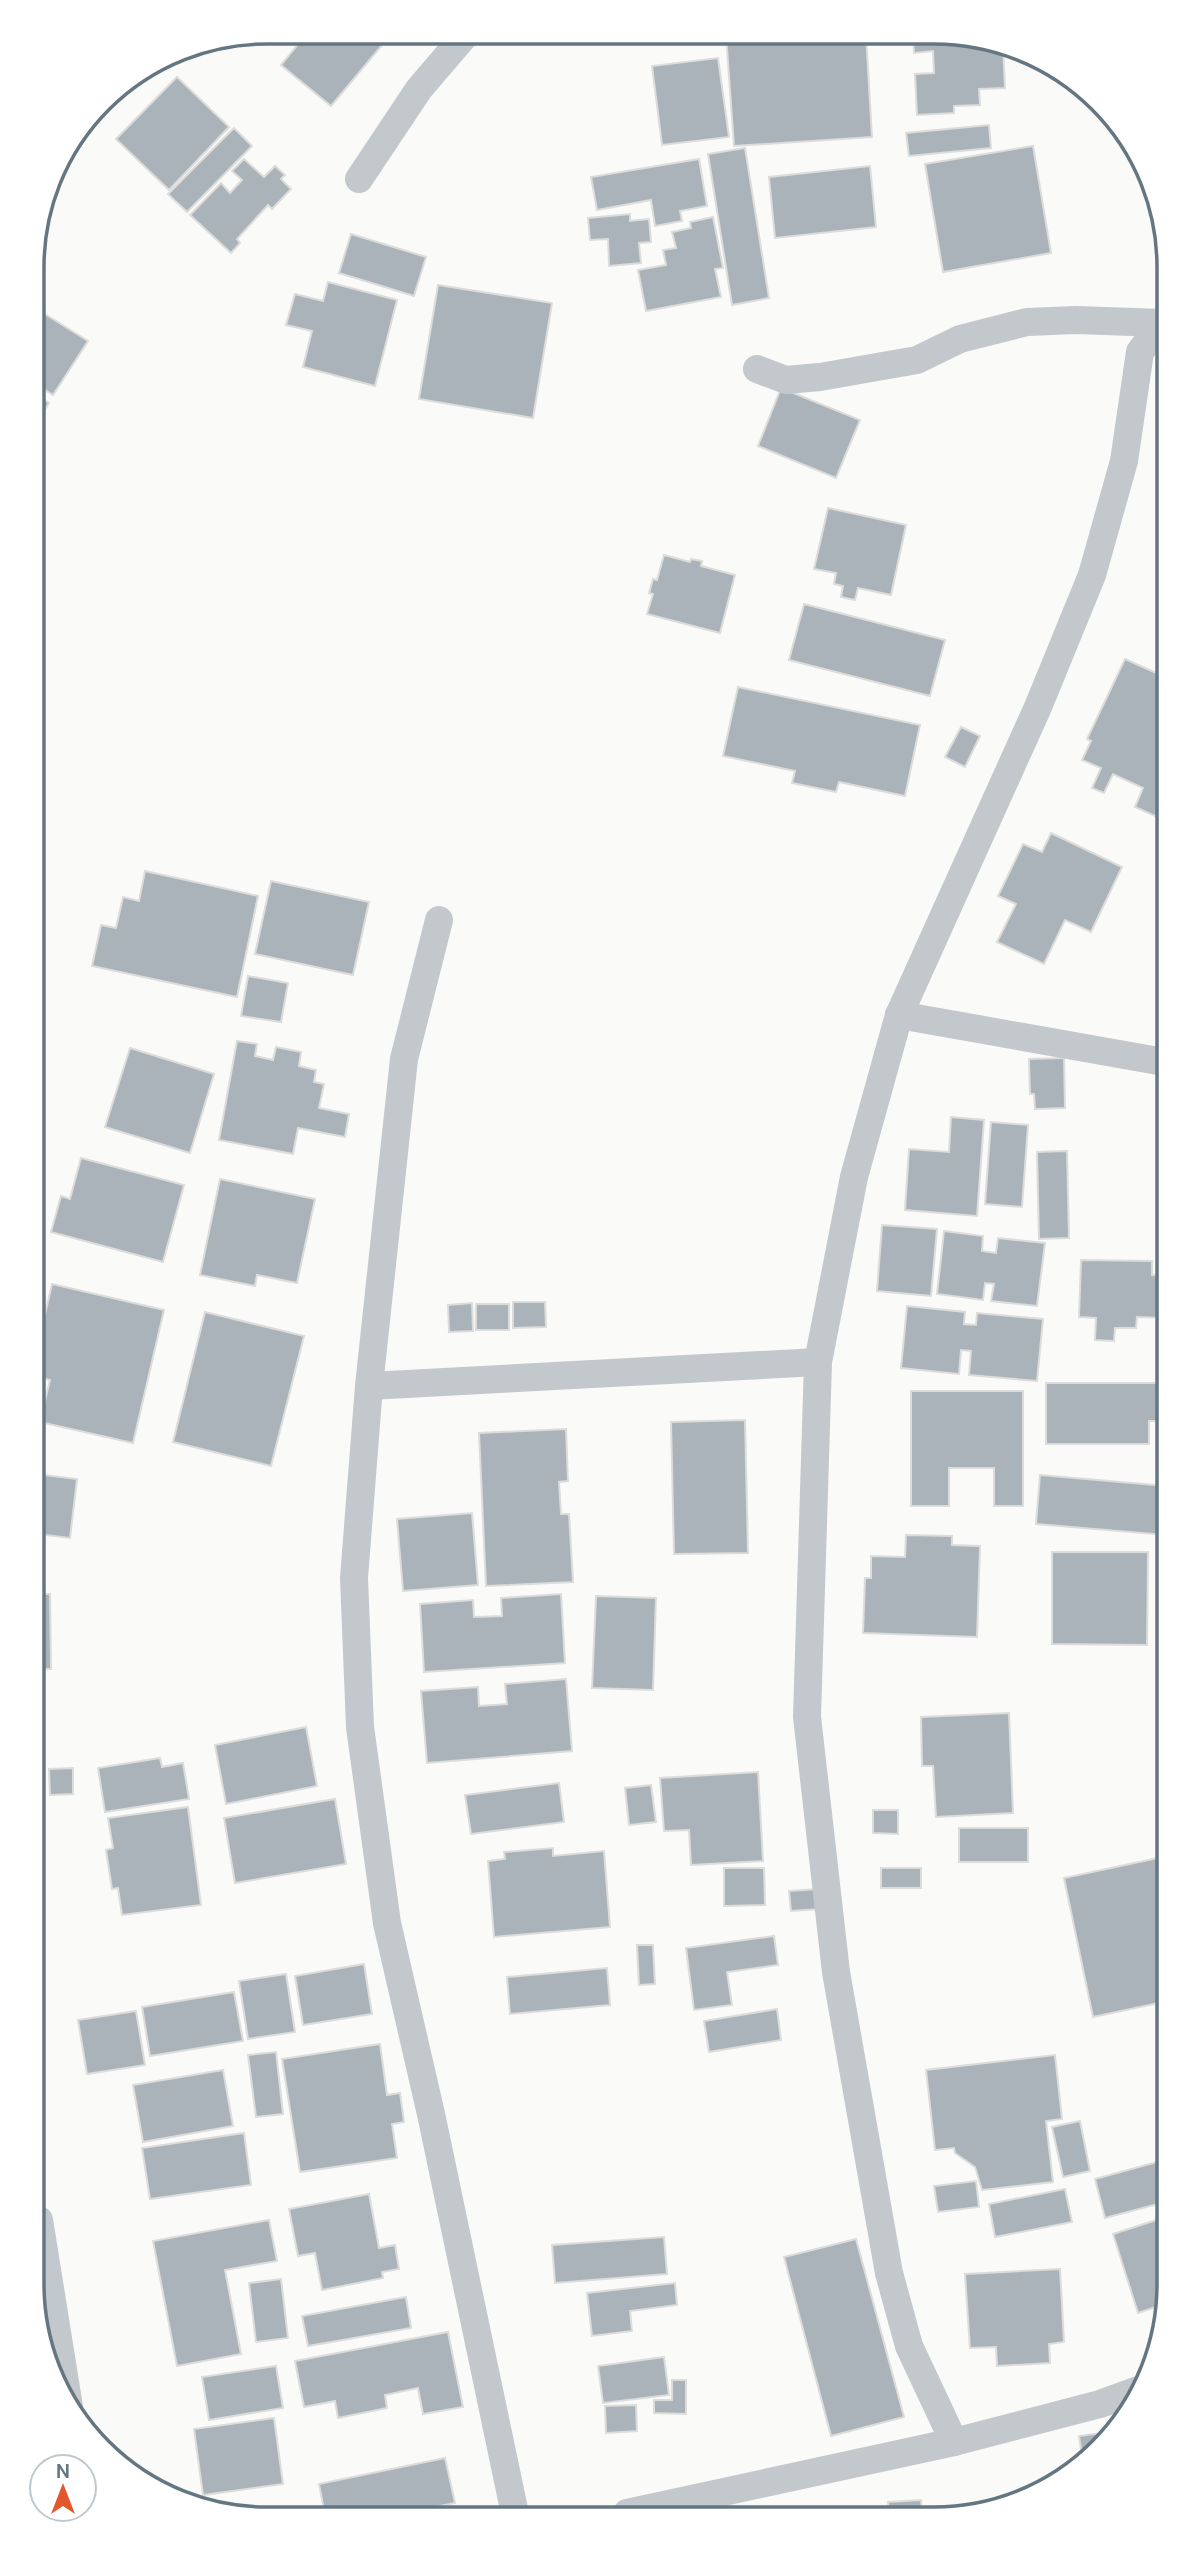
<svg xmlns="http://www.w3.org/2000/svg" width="1201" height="2551" font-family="'DM Sans',sans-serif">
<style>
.building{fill:#aab3b9;stroke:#dcdcda;stroke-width:2}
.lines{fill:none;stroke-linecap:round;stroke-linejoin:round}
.minor{stroke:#c3c8cc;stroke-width:28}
.rim{fill:none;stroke:#657683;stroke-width:3.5}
</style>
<rect width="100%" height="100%" fill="#fafaf8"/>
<g class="building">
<path d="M 308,32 L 393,32 L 331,106 L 281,65 Z"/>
<path d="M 726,34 L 866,35 L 872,137 L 734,146 Z"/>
<path d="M 913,36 L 980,36 L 1003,47 L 1005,88 L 979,89 L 980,105 L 954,106 L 954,113 L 917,115 L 915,74 L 934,73 L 933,51 L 914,53 Z"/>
<path d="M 718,58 L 729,137 L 662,145 L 652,66 Z"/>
<path d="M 177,77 L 229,127 L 169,190 L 116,139 Z"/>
<path d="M 989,125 L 991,148 L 909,156 L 906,133 Z"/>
<path d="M 234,128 L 252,146 L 187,212 L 168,194 Z"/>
<path d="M 1033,146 L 1051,253 L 943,272 L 925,164 Z"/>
<path d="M 745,148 L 769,298 L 732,305 L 708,154 Z"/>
<path d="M 244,159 L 264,177 L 275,166 L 285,175 L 281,179 L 291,189 L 272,209 L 268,205 L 237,239 L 240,243 L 231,253 L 190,215 L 221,183 L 230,193 L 242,180 L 232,171 Z"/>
<path d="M 699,159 L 707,206 L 680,211 L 682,221 L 655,226 L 651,200 L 597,210 L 591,177 Z"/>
<path d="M 870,166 L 876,227 L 775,238 L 769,177 Z"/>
<path d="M 630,214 L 630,221 L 649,219 L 651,242 L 639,243 L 641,263 L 609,266 L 608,239 L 590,240 L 588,218 Z"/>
<path d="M 713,217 L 723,268 L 715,269 L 721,297 L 646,311 L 638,270 L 666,265 L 663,250 L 676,248 L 672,232 L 691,228 L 690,222 Z"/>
<path d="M 351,234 L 426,257 L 414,296 L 339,273 Z"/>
<path d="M 328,282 L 397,300 L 375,386 L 303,367 L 312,331 L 286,325 L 295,294 L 323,301 Z"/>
<path d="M 438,285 L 552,303 L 533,418 L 419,399 Z"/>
<path d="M 32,306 L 88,341 L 53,395 L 33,382 Z"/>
<path d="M 781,388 L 860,420 L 836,478 L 758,446 Z"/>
<path d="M 33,392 L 49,403 L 33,428 Z"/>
<path d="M 828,508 L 906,525 L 891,595 L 858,588 L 855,600 L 841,597 L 843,586 L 834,584 L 836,573 L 814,569 Z"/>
<path d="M 664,555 L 690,562 L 691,559 L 702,561 L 701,566 L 735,575 L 720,633 L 647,614 L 653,594 L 649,593 L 653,579 L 657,580 Z"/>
<path d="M 804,604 L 945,640 L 930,696 L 789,660 Z"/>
<path d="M 1125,659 L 1163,676 L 1164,820 L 1135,807 L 1143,788 L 1113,774 L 1104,793 L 1092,788 L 1101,768 L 1082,760 L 1091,741 L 1087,739 Z"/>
<path d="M 738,687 L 920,725 L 905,796 L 839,782 L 836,792 L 792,783 L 795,771 L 723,756 Z"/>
<path d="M 961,727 L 980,736 L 965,767 L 945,757 Z"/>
<path d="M 1051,833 L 1122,867 L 1091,932 L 1065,920 L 1044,964 L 997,942 L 1016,904 L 998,896 L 1023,844 L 1042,852 Z"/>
<path d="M 145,871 L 258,896 L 237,997 L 92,966 L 101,925 L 116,928 L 123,897 L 139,901 Z"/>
<path d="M 271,881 L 369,902 L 353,975 L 255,954 Z"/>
<path d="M 248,976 L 288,983 L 281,1022 L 241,1016 Z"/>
<path d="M 237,1041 L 257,1044 L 255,1056 L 273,1060 L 276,1047 L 301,1052 L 299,1066 L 316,1070 L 314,1082 L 324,1084 L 319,1108 L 349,1114 L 345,1137 L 298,1128 L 293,1154 L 219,1140 Z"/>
<path d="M 130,1048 L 214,1074 L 190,1153 L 105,1127 Z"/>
<path d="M 1064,1058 L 1065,1108 L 1035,1109 L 1034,1094 L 1030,1094 L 1029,1059 Z"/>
<path d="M 951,1117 L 984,1120 L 977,1216 L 905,1210 L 909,1149 L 949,1152 Z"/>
<path d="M 991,1122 L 1028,1125 L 1022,1207 L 985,1204 Z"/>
<path d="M 1067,1151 L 1069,1238 L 1039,1239 L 1037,1152 Z"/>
<path d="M 81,1158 L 184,1185 L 163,1262 L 51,1232 L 61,1196 L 70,1199 Z"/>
<path d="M 220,1179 L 315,1199 L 297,1283 L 257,1275 L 255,1286 L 200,1275 Z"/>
<path d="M 882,1225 L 937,1229 L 931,1296 L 877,1291 Z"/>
<path d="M 944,1231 L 983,1236 L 982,1251 L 996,1253 L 998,1238 L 1045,1243 L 1037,1306 L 991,1301 L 994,1284 L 985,1283 L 983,1300 L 937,1294 Z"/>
<path d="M 1081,1260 L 1152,1261 L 1152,1275 L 1165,1276 L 1165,1318 L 1137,1317 L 1136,1328 L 1115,1328 L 1114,1341 L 1095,1340 L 1096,1318 L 1079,1317 Z"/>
<path d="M 52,1284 L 164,1310 L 133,1443 L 40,1422 L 50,1380 L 36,1377 L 36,1354 Z"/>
<path d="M 513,1302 L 545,1302 L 546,1327 L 513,1328 Z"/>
<path d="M 472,1303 L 473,1331 L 449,1332 L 448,1305 Z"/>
<rect x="476" y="1304" width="33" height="26"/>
<path d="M 907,1306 L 965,1312 L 964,1324 L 976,1325 L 977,1313 L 1043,1319 L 1037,1381 L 969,1375 L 971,1351 L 961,1350 L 959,1374 L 901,1368 Z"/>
<path d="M 205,1312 L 304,1336 L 271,1466 L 173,1442 Z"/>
<path d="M 1046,1383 L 1166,1383 L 1166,1421 L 1149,1421 L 1149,1444 L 1046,1444 Z"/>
<path d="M 911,1391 L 1023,1391 L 1023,1506 L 994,1506 L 994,1468 L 949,1468 L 949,1506 L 911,1506 Z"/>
<path d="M 745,1420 L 748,1553 L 674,1554 L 671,1422 Z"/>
<path d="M 566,1429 L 568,1481 L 559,1482 L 561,1514 L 569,1514 L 573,1582 L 486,1586 L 479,1433 Z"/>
<path d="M 36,1474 L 77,1479 L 70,1538 L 37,1534 L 40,1506 L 37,1506 Z"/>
<path d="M 1040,1475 L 1166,1486 L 1166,1535 L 1036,1524 Z"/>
<path d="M 472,1513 L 478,1585 L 403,1591 L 397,1519 Z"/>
<path d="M 906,1535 L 952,1536 L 952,1545 L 980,1546 L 977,1637 L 863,1633 L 865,1578 L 871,1578 L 871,1556 L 905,1557 Z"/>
<path d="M 1052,1552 L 1148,1552 L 1147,1645 L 1052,1644 Z"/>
<path d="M 37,1594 L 50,1594 L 51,1669 L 37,1669 Z"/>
<path d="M 561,1594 L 565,1663 L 424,1672 L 420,1604 L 473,1600 L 474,1617 L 502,1616 L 501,1598 Z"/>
<path d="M 596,1596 L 656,1598 L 653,1690 L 592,1688 Z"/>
<path d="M 566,1679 L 572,1751 L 427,1763 L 421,1691 L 478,1687 L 479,1706 L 507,1704 L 505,1684 Z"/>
<path d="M 1009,1713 L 1013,1813 L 936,1817 L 933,1766 L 922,1766 L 921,1717 Z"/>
<path d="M 306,1727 L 317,1786 L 226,1804 L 215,1745 Z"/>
<path d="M 160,1758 L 162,1767 L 183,1763 L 189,1799 L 105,1812 L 98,1768 Z"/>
<path d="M 73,1768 L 73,1794 L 50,1795 L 49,1769 Z"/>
<path d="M 758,1772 L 763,1861 L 691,1865 L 689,1830 L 664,1831 L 660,1778 Z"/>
<path d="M 559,1783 L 564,1822 L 471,1834 L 465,1795 Z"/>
<path d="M 651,1785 L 656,1822 L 629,1825 L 625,1788 Z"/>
<path d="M 335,1799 L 346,1864 L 235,1883 L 224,1818 Z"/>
<path d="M 188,1807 L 201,1905 L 122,1915 L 118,1888 L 112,1889 L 106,1850 L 113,1848 L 108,1818 Z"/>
<path d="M 873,1810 L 898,1810 L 898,1834 L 873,1833 Z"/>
<rect x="959" y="1828" width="69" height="34"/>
<path d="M 553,1848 L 553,1856 L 604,1851 L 610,1927 L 494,1937 L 488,1861 L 505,1859 L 504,1852 Z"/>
<path d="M 1158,1858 L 1168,1904 L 1168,2001 L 1093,2017 L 1064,1878 Z"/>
<path d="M 724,1868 L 764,1868 L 765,1905 L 724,1906 Z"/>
<rect x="881" y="1868" width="40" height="20"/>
<path d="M 818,1889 L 820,1909 L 791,1911 L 789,1891 Z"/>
<path d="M 774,1936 L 778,1965 L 727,1972 L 732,2005 L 694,2010 L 686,1948 Z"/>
<path d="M 637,1945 L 653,1945 L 655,1984 L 639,1985 Z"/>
<path d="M 364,1964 L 372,2014 L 303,2025 L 295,1976 Z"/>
<path d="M 607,1968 L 610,2005 L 510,2014 L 507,1977 Z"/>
<path d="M 286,1974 L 295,2032 L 248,2039 L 239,1981 Z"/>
<path d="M 234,1992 L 243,2041 L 150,2056 L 142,2007 Z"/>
<path d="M 777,2009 L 781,2040 L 709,2052 L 704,2021 Z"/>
<path d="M 136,2011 L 145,2065 L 87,2074 L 78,2020 Z"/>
<path d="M 380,2044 L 387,2095 L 400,2093 L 404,2122 L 392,2124 L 397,2158 L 300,2172 L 282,2059 Z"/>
<path d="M 276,2052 L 283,2114 L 256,2117 L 248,2055 Z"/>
<path d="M 1055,2055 L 1062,2119 L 1046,2121 L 1053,2182 L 982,2190 L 975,2167 L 955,2153 L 954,2148 L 935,2150 L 926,2070 Z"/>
<path d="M 223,2070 L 233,2126 L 143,2142 L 133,2085 Z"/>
<path d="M 1080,2121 L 1090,2171 L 1063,2177 L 1052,2127 Z"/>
<path d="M 244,2133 L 251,2185 L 150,2199 L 142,2148 Z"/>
<path d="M 1168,2159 L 1169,2201 L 1105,2218 L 1095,2179 Z"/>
<path d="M 976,2181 L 979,2207 L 938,2212 L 934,2186 Z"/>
<path d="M 1065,2189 L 1072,2222 L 995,2237 L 989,2204 Z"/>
<path d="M 369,2194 L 379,2248 L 395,2245 L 399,2269 L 382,2272 L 383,2278 L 322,2290 L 315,2253 L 298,2256 L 289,2209 Z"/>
<path d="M 1169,2216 L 1168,2303 L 1138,2313 L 1113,2234 Z"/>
<path d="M 269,2220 L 277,2261 L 225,2270 L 241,2354 L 177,2366 L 153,2241 Z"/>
<path d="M 664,2237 L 667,2274 L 555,2283 L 552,2245 Z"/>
<path d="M 856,2239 L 904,2417 L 831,2436 L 784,2257 Z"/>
<path d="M 1060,2269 L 1064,2342 L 1049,2344 L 1050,2363 L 997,2366 L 996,2347 L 970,2348 L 965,2274 Z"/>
<path d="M 281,2279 L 288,2338 L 256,2342 L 249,2283 Z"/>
<path d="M 675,2283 L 677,2305 L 630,2311 L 632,2331 L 592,2336 L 587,2293 Z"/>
<path d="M 406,2297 L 411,2328 L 308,2346 L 302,2316 Z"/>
<path d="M 448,2332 L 463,2407 L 423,2414 L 418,2388 L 385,2395 L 387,2408 L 338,2418 L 335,2401 L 304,2407 L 295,2361 Z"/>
<path d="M 664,2357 L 669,2395 L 603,2403 L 598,2366 Z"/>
<path d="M 276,2366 L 283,2408 L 209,2420 L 202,2377 Z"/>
<path d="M 672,2380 L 686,2380 L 686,2414 L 654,2413 L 654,2400 L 672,2400 Z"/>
<path d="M 636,2405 L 637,2431 L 606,2433 L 605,2406 Z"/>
<path d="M 274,2418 L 283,2484 L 203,2495 L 194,2429 Z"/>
<path d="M 1101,2433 L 1103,2444 L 1083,2463 L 1079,2436 Z"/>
<path d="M 445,2458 L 455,2503 L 400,2514 L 325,2515 L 319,2484 Z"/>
<path d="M 921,2500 L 922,2512 L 889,2512 L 888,2502 Z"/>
</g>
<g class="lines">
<g class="minor">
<path d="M 359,179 L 419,89 L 467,33"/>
<path d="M 757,369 L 786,380 L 820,377 L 917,360 L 960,339 L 1027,322 L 1076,320 L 1162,323"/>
<path d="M 439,920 L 404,1059 L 369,1386 L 354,1578 L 360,1727 L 387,1923 L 431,2114 L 515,2514"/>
<path d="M 899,1015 L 1164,1062"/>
<path d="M 369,1386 L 818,1362"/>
<path d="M 39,2220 L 70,2413"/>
<path d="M 954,2442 L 909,2346 L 889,2273 L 836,1972 L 807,1717 L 818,1362 L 854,1177 L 899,1015 L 1038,707 L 1092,575 L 1124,461 L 1140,352 L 1160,324"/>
<path d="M 627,2513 L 954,2442 L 1100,2404 L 1144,2388"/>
</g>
</g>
<path d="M0 0H1201V2551H0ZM267 44H934A223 223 0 0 1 1157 267V2284A223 223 0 0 1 934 2507H267A223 223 0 0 1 44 2284V267A223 223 0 0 1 267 44Z" fill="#fff" fill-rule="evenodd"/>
<path class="rim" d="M267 44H934A223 223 0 0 1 1157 267V2284A223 223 0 0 1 934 2507H267A223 223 0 0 1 44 2284V267A223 223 0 0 1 267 44Z"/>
<g transform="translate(63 2488)"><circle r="33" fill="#ffffff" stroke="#c1c8cd" stroke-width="2"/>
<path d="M0-5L12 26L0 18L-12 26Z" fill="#e4572e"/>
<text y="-10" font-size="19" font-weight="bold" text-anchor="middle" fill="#657683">N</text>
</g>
</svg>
